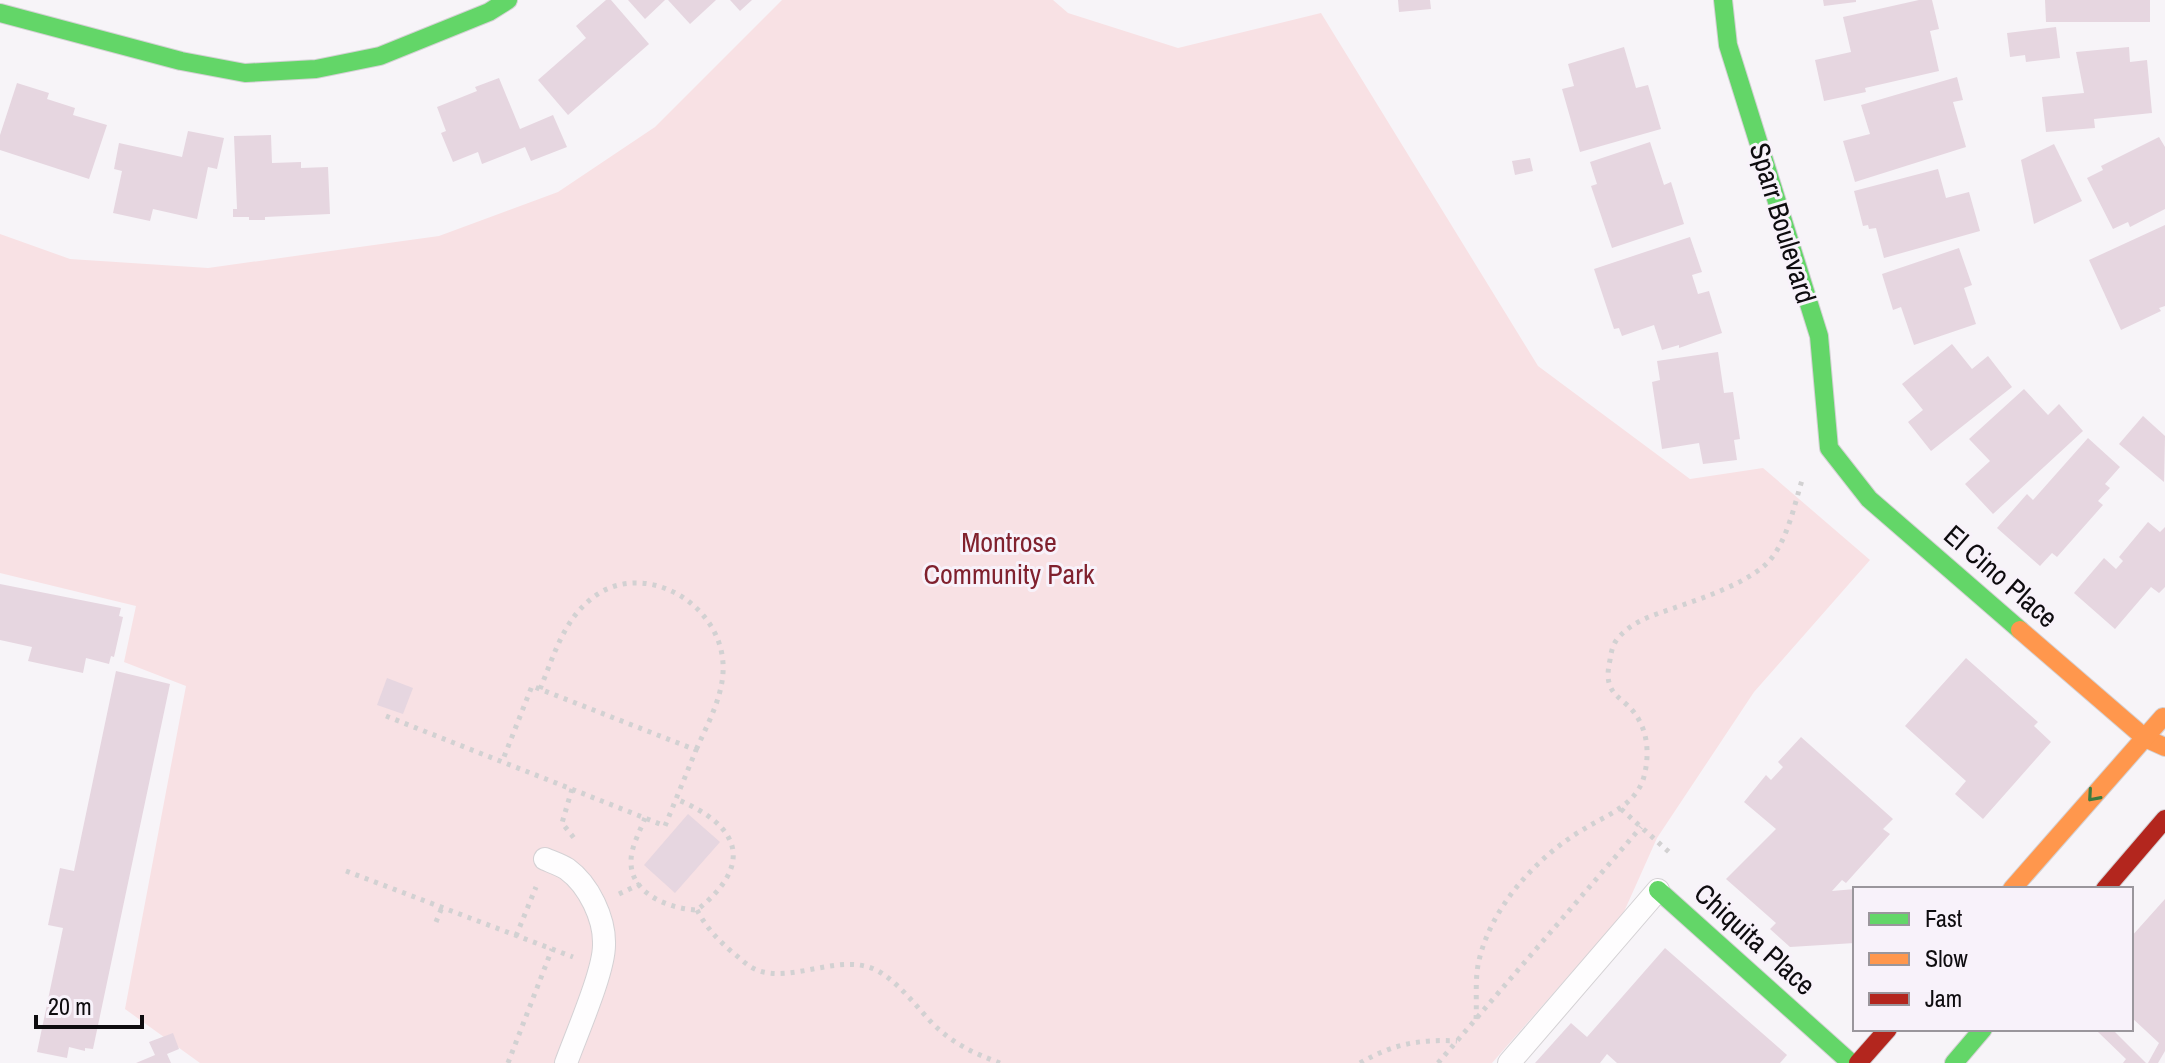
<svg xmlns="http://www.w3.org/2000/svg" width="2165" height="1063" font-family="'Archivo Narrow',sans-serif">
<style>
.green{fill:#f8e1e4}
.building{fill:#e6d6e0}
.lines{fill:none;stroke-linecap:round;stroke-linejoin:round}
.lane-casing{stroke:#d4d1d4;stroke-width:24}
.fast-casing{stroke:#d4d1d4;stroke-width:20}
.slow-casing{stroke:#d4d1d4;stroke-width:20}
.jam-casing{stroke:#d4d1d4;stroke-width:20}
.path{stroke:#d2d1d2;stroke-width:5;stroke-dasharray:4 6;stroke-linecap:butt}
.lane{stroke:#fefdfe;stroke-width:22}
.fast{stroke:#63d668;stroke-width:18}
.slow{stroke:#ff974d;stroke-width:18}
.jam{stroke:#b3261e;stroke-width:18}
.oneway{stroke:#3d7b40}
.labels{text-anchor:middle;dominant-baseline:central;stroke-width:6;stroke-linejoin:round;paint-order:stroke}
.street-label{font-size:28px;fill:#0e0c0f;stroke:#f8f2fa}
.park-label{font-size:28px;fill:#80212e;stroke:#f8f2fa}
</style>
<rect width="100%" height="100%" fill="#f7f4f8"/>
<path class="green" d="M 782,0 L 1053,0 L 1068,13 L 1178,48 L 1321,13 L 1538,366 L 1690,479 L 1763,468 L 1870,560 L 1754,692 L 1657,838 L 1623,914 L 1492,1063 L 200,1063 L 125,1009 L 186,686 L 124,662 L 136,606 L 0,573 L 0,234 L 70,259 L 208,268 L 439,236 L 558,192 L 655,127 Z"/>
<g class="building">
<path d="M 606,0 L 611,0 L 649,44 L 568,115 L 538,80 L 586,38 L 576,26 Z"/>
<path d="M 628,0 L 665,0 L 645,19 Z"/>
<path d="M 668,0 L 716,0 L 690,24 Z"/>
<path d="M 730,0 L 752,0 L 740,11 Z"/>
<path d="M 1398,0 L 1430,0 L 1431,9 L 1399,12 Z"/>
<path d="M 1823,0 L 1856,0 L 1856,2 L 1824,6 Z"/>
<path d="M 1919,0 L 1932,0 L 1939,29 L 1930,31 L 1939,71 L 1865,88 L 1866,92 L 1824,101 L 1815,60 L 1851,52 L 1843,17 Z"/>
<path d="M 2045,0 L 2150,0 L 2150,22 L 2046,22 Z"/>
<path d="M 2056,27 L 2060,58 L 2026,62 L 2025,55 L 2010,57 L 2007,33 Z"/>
<path d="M 1624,47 L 1636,88 L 1648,85 L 1661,129 L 1580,152 L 1562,89 L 1574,86 L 1568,64 Z"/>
<path d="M 2129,47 L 2130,62 L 2147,60 L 2152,113 L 2094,119 L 2095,128 L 2046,132 L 2042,97 L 2084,93 L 2076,52 Z"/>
<path d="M 1957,77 L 1963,100 L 1953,102 L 1966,147 L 1855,182 L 1843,141 L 1870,134 L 1861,105 Z"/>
<path d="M 499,78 L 520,129 L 553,115 L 567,147 L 531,161 L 525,147 L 482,164 L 478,152 L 453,162 L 441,133 L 446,131 L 437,107 L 477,91 L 475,87 Z"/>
<path d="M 17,83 L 49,93 L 47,99 L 75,108 L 73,115 L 107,125 L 89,179 L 0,150 L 0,135 Z"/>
<path d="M 188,131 L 224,138 L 217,169 L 208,167 L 197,219 L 153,209 L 150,221 L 113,213 L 122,171 L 114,169 L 119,143 L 182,157 Z"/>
<path d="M 271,135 L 272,163 L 301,162 L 301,168 L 328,167 L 330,214 L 265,217 L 265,220 L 249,220 L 249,217 L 233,217 L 233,209 L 237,209 L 234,136 Z"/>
<path d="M 2159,137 L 2165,147 L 2165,209 L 2130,227 L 2128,222 L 2113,229 L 2087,178 L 2103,170 L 2101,166 Z"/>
<path d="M 1650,142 L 1664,185 L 1671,182 L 1684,224 L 1612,248 L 1591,186 L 1597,184 L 1590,162 Z"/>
<path d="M 2054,144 L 2082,201 L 2034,224 L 2021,160 Z"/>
<path d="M 1530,158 L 1533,171 L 1515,175 L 1512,161 Z"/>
<path d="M 1938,169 L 1946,198 L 1969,192 L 1980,231 L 1884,258 L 1876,228 L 1869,229 L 1868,225 L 1863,226 L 1854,191 Z"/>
<path d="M 2165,225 L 2165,306 L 2159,308 L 2161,311 L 2121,330 L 2089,260 Z"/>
<path d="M 1690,237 L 1702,272 L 1692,275 L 1698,294 L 1709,291 L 1722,333 L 1679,348 L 1679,345 L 1662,350 L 1654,325 L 1622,336 L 1619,328 L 1614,329 L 1594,269 Z"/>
<path d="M 1959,248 L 1972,285 L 1964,288 L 1976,324 L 1914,345 L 1901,307 L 1893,310 L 1882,274 Z"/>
<path d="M 1952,344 L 1972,369 L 1988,356 L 2012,387 L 1931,451 L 1908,422 L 1923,410 L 1902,384 Z"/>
<path d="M 1718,352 L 1724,393 L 1733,392 L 1740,439 L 1734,440 L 1737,460 L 1703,464 L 1699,443 L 1662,449 L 1652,382 L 1660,380 L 1657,361 Z"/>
<path d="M 2024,389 L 2048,415 L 2059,404 L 2083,431 L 1993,514 L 1965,484 L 1990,461 L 1969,439 Z"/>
<path d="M 2143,416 L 2165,436 L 2164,482 L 2119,444 Z"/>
<path d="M 2088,438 L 2120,467 L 2105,484 L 2110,488 L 2098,501 L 2103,505 L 2057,557 L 2052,553 L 2040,566 L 1997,528 L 2027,494 L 2033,500 Z"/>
<path d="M 2148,522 L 2160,532 L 2165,527 L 2165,587 L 2159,593 L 2151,587 L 2115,629 L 2074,593 L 2104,558 L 2116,569 L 2123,561 L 2119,557 Z"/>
<path d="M 0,584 L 121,608 L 119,616 L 123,617 L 114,657 L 111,656 L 109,664 L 86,658 L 83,673 L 28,661 L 32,647 L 0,640 Z"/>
<path d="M 1966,658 L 2038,722 L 2034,726 L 2051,742 L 1983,819 L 1955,794 L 1966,781 L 1905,726 Z"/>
<path d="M 116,671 L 170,684 L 93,1049 L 85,1048 L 85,1051 L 69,1047 L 67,1058 L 37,1052 L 63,928 L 48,925 L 60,868 L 74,871 Z"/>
<path d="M 387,678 L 413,688 L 403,714 L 377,705 Z"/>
<path d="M 1801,737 L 1893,819 L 1883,829 L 1890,834 L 1846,883 L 1842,880 L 1832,891 L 1855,889 L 1855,943 L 1790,947 L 1770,929 L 1776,923 L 1726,879 L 1776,829 L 1744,802 L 1766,775 L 1771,780 L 1783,767 L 1778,762 Z"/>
<path d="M 688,814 L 720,842 L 675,893 L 644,865 Z"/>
<path d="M 2165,899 L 2165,1051 L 2158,1063 L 2148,1063 L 2159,1043 L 2131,1017 L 2131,937 Z"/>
<path d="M 1665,948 L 1787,1055 L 1780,1063 L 1617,1063 L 1607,1054 L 1600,1063 L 1535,1063 L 1571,1023 L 1587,1037 Z"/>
<path d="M 2100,1029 L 2112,1029 L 2146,1063 L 2123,1063 L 2126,1059 L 2098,1032 Z"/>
<path d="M 173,1033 L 179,1049 L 167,1054 L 171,1063 L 136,1063 L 155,1055 L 149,1042 Z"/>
</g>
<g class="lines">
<defs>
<g id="lane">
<path d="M 545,859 C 552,862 561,865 567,869 C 589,885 605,919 604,945 C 604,972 576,1035 566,1063"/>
<path d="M 1509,1063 L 1658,890"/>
</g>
<g id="fast">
<path d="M 1723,0 L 1728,45 L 1819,336 L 1829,448 L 1869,499 L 2020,630"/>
<path d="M 0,13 L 181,61 L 245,73 L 316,69 L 380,56 L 489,12 L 508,0"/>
<path d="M 1658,890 L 1851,1063"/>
<path d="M 1954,1063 L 1983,1029"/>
</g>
<g id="slow">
<path d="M 2020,630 L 2145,738 L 2165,747"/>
<path d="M 2012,889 L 2163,717"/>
</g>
<g id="jam">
<path d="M 2105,889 L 2165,819"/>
<path d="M 1858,1063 L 1888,1029"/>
</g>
</defs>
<use href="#lane" class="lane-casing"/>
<use href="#fast" class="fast-casing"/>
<use href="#slow" class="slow-casing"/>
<use href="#jam" class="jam-casing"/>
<g class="path">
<path d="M 540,689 C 553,658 563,621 591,599 C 641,558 719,601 723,663 C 725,693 708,723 696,750"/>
<path d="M 386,716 C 479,753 572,789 665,826 L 696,750 L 532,686 L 502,762"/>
<path d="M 572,789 L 562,823 L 574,838"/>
<path d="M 1621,809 L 1669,852"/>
<path d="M 645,818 C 640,831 631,847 631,861 C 630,894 670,909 697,910 C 755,864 740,825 676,799"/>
<path d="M 346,871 L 573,957"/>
<path d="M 619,894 L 640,884"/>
<path d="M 697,910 C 706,927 717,939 732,952 C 740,958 747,966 757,970 C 793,984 841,951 878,971 C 900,984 915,1005 932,1023 C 952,1043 973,1053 1000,1063"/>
<path d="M 436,922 L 442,907"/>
<path d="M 516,936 L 536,887"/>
<path d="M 1476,1019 C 1477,1002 1475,982 1478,965 C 1489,909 1536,857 1584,829 C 1606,815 1633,807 1643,780 C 1649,760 1649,738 1639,720 C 1626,695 1601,699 1610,660 C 1611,652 1613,644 1618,638 C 1633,621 1651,616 1671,609 C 1700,599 1740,586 1764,566 C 1787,546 1794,505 1803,477"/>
<path d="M 508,1063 L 552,949"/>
<path d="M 1360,1063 C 1393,1044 1419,1039 1457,1041"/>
<path d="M 1438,1063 L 1641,827"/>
</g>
<use href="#lane" class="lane"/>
<use href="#fast" class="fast"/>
<use href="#slow" class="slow"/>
<use href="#jam" class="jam"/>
</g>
<defs><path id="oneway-chevron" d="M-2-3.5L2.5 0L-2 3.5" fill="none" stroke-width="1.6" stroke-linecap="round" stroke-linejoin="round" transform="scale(2)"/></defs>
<use class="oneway" href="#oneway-chevron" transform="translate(2093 796) rotate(131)"/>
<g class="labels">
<g class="street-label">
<text transform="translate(1783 223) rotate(73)">Sparr Boulevard</text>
<text transform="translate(2001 576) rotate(41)">El Cino Place</text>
<text transform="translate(1755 939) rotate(42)">Chiquita Place</text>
</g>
<g class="park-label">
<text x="1009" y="542">Montrose<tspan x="1009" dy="32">Community Park</tspan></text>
</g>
</g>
<rect x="1853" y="887" width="280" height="144" fill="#f8f2fa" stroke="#9a969c" stroke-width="2"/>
<rect x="1869" y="913" width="40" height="12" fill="#63d668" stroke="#9a969c" stroke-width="2"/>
<text x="1925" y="927" font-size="24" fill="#0e0c0f">Fast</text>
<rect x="1869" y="953" width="40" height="12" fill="#ff974d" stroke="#9a969c" stroke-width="2"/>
<text x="1925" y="967" font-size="24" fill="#0e0c0f">Slow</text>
<rect x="1869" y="993" width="40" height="12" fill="#b3261e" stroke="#9a969c" stroke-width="2"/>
<text x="1925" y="1007" font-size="24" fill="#0e0c0f">Jam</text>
<path d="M36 1015v12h106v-12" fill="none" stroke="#0e0c0f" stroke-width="4"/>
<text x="48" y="1015" font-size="24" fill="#0e0c0f" stroke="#f8f2fa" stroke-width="6" paint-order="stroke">20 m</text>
</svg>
